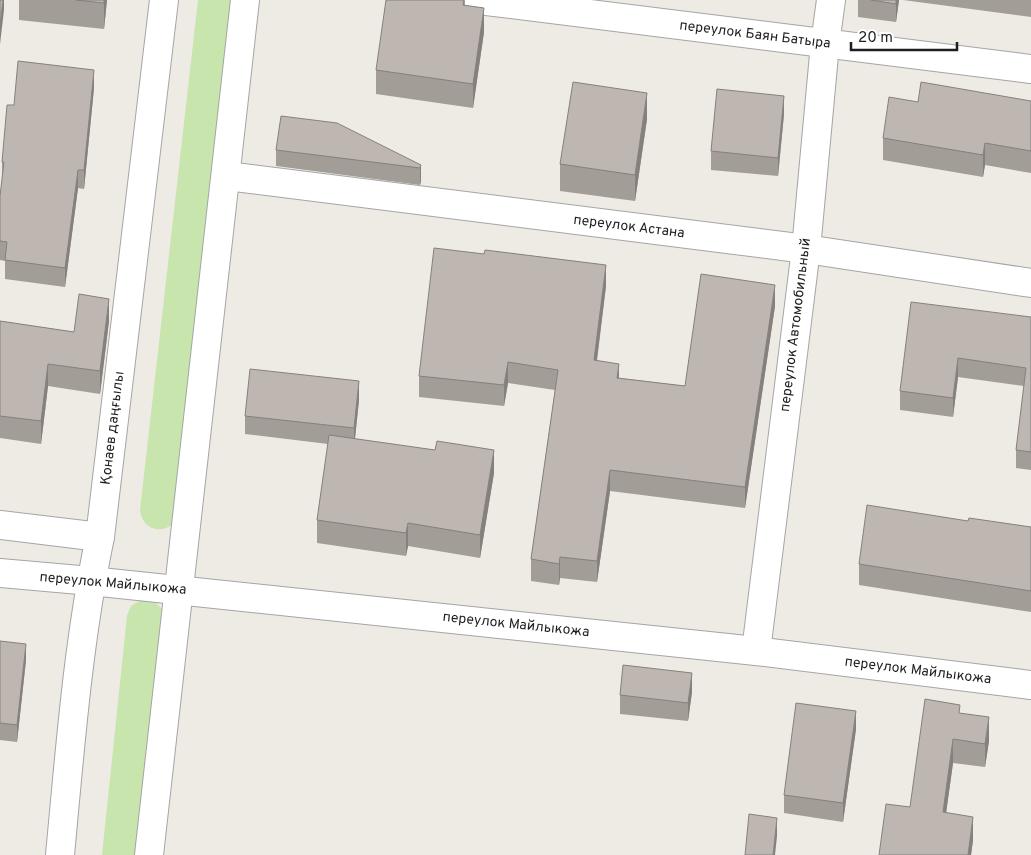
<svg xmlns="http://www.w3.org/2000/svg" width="1031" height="855" font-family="Overpass,sans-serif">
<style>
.grass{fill:#c7e5ad}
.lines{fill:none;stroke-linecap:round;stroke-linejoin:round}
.street-casing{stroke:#a5a5a5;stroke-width:30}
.street{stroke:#fff;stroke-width:28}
.wall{fill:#a39d98}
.shaded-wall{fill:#85807c}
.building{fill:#beb7b1;stroke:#85807c}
.labels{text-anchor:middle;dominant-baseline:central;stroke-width:5;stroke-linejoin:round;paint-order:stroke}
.street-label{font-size:14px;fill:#1e1e1e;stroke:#fff}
</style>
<rect width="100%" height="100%" fill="#eeebe4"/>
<g class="grass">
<path d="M 198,0 L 238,0 L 175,522 C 161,536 142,529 140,510 Z"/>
<path d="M 141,600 L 154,601 L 163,610 L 164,617 L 142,855 L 102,855 L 127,616 L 131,606 Z"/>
</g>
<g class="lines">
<defs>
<g id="street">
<path d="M 478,0 L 1031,69"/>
<path d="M 227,176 L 806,249 L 1031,283"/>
<path d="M 0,525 L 100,537"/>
<path d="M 0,573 L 91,581 L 756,651 L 1031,685"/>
<path d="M 756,651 L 806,249 L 825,44 L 831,0"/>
<path d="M 60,855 C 70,749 78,642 100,537 L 164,0"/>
<path d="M 149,855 L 245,0"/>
</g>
</defs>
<use href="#street" class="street-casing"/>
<use href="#street" class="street"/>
</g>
<g class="wall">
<path d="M 19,0 L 107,0 L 104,29 L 19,20 Z"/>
<path d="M 465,0 L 465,6 L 484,32 L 473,108 L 376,94 L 376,70 Z"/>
<path d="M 858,0 L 899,0 L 896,22 L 858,17 Z"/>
<path d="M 903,0 L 1031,0 L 1031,17 Z"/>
<path d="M 94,88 L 84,189 L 78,188 L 65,287 L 5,279 L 5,261 L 0,260 L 0,196 L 2,181 L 2,162 L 14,105 Z"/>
<path d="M 1031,101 L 1031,173 L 985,165 L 983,177 L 883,160 L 883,138 L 918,102 Z"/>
<path d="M 784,114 L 778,176 L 711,170 L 711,151 Z"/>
<path d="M 647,119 L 635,201 L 560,191 L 560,164 Z"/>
<path d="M 276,150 L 421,165 L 421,181 L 420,185 L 276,166 Z"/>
<path d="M 606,286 L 597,361 L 619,378 L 685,386 L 775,306 L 745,508 L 610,491 L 597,582 L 560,578 L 559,585 L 531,581 L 531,559 L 555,390 L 508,383 L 504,406 L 419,397 L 419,376 Z"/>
<path d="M 1031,317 L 1031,470 L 1016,468 L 1016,450 L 1024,386 L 958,377 L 953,417 L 900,410 L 900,391 Z"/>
<path d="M 0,321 L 74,332 L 109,321 L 100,394 L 48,386 L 41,444 L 0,438 Z"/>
<path d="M 359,400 L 355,439 L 494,473 L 480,558 L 408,546 L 406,556 L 317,543 L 317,520 L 328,444 L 245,434 L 245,416 Z"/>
<path d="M 968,521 L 1031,527 L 1031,612 L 859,585 L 859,564 Z"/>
<path d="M 0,641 L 26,660 L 17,742 L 0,740 Z"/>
<path d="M 692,692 L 688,721 L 620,714 L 620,695 Z"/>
<path d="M 960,713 L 989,741 L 985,767 L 953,763 L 946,813 L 973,840 L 971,855 L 879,855 L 910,807 Z"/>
<path d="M 856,729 L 843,822 L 784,813 L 784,795 Z"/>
</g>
<g class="shaded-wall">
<path d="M 3,0 L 4,0 L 4,10 L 0,44 L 0,25 Z"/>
<path d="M 104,0 L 107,0 L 104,29 Z"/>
<path d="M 896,0 L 899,0 L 896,22 Z"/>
<path d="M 484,8 L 484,32 L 473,108 L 473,84 Z"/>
<path d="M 94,70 L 94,88 L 84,189 L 84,170 Z"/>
<path d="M 647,93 L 647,119 L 635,201 L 635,175 Z"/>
<path d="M 784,96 L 784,114 L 778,176 L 778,158 Z"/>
<path d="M 985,143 L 985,165 L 983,177 L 983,155 Z"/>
<path d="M 421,165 L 421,181 L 420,185 L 420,168 Z"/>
<path d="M 78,170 L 78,188 L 65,287 L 65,268 Z"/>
<path d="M 606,265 L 606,286 L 594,382 L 594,360 Z"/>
<path d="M 775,285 L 775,306 L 745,508 L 745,487 Z"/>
<path d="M 109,299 L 109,321 L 100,394 L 100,371 Z"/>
<path d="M 958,358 L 958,377 L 953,417 L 953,398 Z"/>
<path d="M 508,362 L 508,383 L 504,406 L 504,385 Z"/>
<path d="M 48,364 L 48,386 L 41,444 L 41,421 Z"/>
<path d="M 619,364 L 619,385 L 617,378 Z"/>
<path d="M 359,381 L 359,400 L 354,447 L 354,428 Z"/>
<path d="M 494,450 L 494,473 L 480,558 L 480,535 Z"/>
<path d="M 610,470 L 610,491 L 597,582 L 597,561 Z"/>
<path d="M 408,523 L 408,546 L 406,556 L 406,533 Z"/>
<path d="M 560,557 L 560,578 L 559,585 L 559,564 Z"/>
<path d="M 26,644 L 26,660 L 17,742 L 17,725 Z"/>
<path d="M 692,673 L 692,692 L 688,721 L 688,703 Z"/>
<path d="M 856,711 L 856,729 L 843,822 L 843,803 Z"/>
<path d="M 989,717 L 989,741 L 985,767 L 985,744 Z"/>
<path d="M 953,739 L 953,763 L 943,835 L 943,812 Z"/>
<path d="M 973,817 L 973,840 L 971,855 L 968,855 Z"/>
<path d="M 777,818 L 777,836 L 775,855 L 773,855 Z"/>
</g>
<g class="building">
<path d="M 0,0 L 3,0 L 0,25 Z"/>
<path d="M 76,0 L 104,0 L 104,3 Z"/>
<path d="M 386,0 L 464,0 L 463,5 L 484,8 L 473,84 L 376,70 Z"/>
<path d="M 871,0 L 896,0 L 896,4 Z"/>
<path d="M 18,61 L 94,70 L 84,170 L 78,170 L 65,268 L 5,260 L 7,242 L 0,241 L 0,196 L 4,162 L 2,162 L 7,105 L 14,105 Z"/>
<path d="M 573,82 L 647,93 L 635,175 L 560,164 Z"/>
<path d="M 921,82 L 1031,101 L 1031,151 L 985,143 L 983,155 L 883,138 L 889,97 L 918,102 Z"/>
<path d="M 717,89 L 784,96 L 778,158 L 711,151 Z"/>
<path d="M 281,116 L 337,123 L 421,165 L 420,168 L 276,150 Z"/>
<path d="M 434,248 L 484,254 L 485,250 L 606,265 L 594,360 L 619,364 L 617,378 L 685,386 L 701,274 L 775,285 L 745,487 L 610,470 L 597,561 L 560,557 L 559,564 L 531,559 L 558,370 L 508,362 L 504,385 L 419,376 Z"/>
<path d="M 79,294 L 109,299 L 100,371 L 48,364 L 41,421 L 0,416 L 0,321 L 74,332 Z"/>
<path d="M 911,302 L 1031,317 L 1031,452 L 1016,450 L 1026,368 L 958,358 L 953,398 L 900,391 Z"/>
<path d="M 250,369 L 359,381 L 354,428 L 245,416 Z"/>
<path d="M 329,435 L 435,450 L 437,441 L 494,450 L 480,535 L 408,523 L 406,533 L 317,520 Z"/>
<path d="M 867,505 L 968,521 L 969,518 L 1031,527 L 1031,591 L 859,564 Z"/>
<path d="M 0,641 L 26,644 L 17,725 L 0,723 Z"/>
<path d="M 623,665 L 692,673 L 688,703 L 620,695 Z"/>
<path d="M 925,699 L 960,705 L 959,713 L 989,717 L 985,744 L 953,739 L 943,812 L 973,817 L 968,855 L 879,855 L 886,804 L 910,807 Z"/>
<path d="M 796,703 L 856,711 L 843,803 L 784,795 Z"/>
<path d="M 749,814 L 777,818 L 773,855 L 745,855 Z"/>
</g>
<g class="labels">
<g class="street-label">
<text transform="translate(755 35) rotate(7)">переулок Баян Батыра</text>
<text transform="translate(629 227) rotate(7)">переулок Астана</text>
<text transform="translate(796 325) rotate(-83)">переулок Автомобильный</text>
<text transform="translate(113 428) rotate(-83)">Қонаев даңғылы</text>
<text transform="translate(113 584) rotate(5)">переулок Майлыкожа</text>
<text transform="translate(516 625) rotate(6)">переулок Майлыкожа</text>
<text transform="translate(918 671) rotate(7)">переулок Майлыкожа</text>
</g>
</g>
<path d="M851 42v8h106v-8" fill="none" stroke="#1e1e1e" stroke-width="2.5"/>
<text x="858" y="42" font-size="15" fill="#1e1e1e" stroke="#ffffff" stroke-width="4" paint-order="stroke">20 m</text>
</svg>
